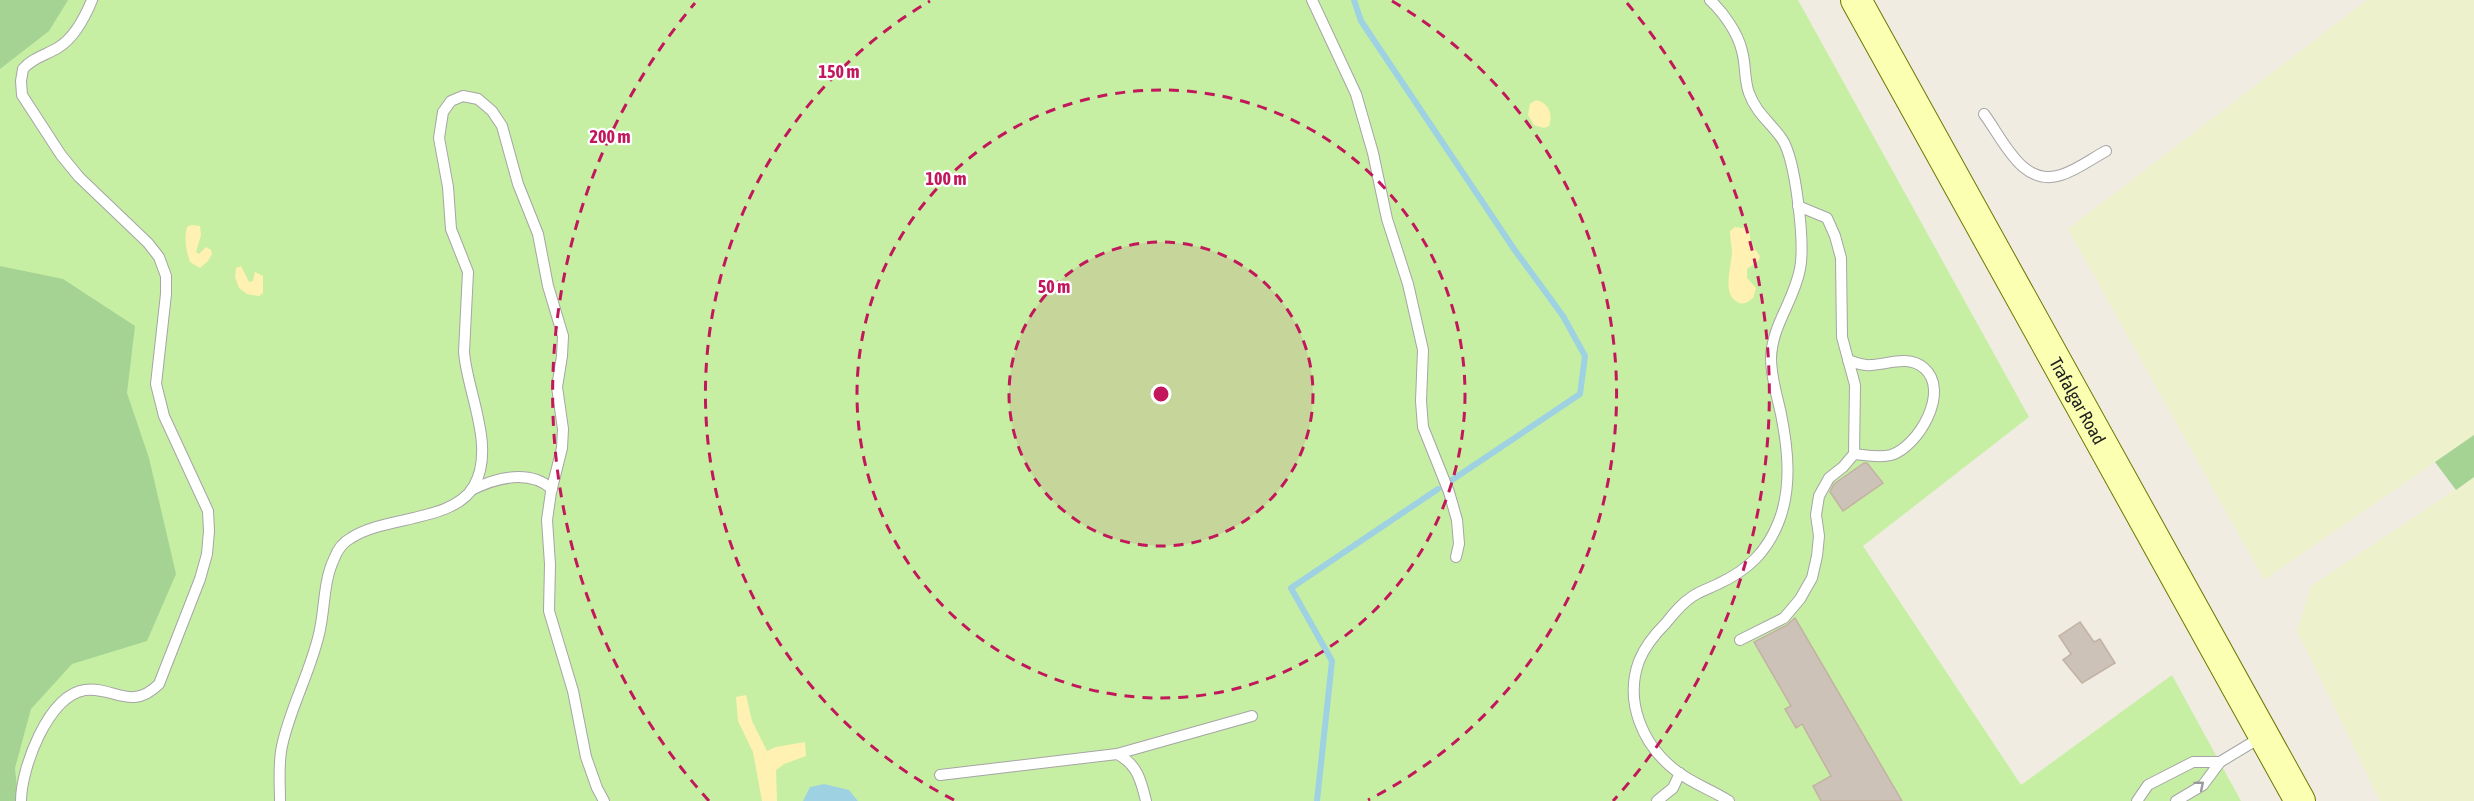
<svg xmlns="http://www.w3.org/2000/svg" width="2474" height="801" font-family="'Asap Condensed',sans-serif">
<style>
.farmland{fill:#edf1cc}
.grass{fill:#c7efa3}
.forest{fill:#a5d393}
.sand{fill:#fff1b1}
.water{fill:#9ed1e2}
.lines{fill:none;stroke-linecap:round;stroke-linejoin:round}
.stream{stroke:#9ed1e2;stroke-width:6}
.building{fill:#ccc2b8;stroke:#c3b2a3;stroke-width:1.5}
.service-casing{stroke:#a5a5a5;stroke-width:12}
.secondary-casing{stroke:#6a7900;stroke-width:32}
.service{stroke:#fff;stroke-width:10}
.secondary{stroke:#faffb1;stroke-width:30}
.oneway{stroke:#9a9a9a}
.ring{fill:none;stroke:#c2185b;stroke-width:3;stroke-dasharray:10 8}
.labels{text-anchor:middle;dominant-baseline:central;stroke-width:4.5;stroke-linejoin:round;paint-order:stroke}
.street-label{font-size:18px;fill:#1e1e1e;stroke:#fff}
.centre{fill:#c2185b;stroke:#fff;stroke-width:3}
.ring-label{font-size:18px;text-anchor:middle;font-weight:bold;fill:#c2185b;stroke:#fff;stroke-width:4.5;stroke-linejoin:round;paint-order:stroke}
</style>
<rect width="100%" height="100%" fill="#f0ece2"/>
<g class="farmland">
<path d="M 2367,0 L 2474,0 L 2474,435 L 2264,580 L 2068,229 Z"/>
<path d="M 2474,477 L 2474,801 L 2380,801 L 2297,631 L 2311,586 Z"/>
</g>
<path class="grass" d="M 40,0 L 1798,0 L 2029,417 L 1863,546 L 2021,785 L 2172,675 L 2241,801 L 0,801 L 0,31 Z"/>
<g class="forest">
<path d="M 0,0 L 68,0 L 49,31 L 0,69 Z"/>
<path d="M 0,266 L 63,279 L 135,326 L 127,393 L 149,458 L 176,574 L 147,641 L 72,664 L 31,709 L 15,768 L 18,801 L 0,801 Z"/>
<path d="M 2474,435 L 2474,477 L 2456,490 L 2435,462 Z"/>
</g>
<g class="sand">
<path d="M 1536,100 C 1549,103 1553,114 1549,126 L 1544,128 L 1534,125 L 1528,115 L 1530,104 Z"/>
<path d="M 191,225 L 200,226 L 201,235 L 196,252 L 199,254 L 206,247 L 211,250 L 212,254 L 208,261 L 200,268 L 190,262 C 186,250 184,239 187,227 Z"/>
<path d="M 1735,227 L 1749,229 L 1751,244 L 1760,256 L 1759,260 L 1747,269 L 1747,278 L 1756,288 L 1753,298 C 1747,303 1742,306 1736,301 C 1722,293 1732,265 1732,250 C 1731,244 1730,237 1730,231 Z"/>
<path d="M 241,266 L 249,282 L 253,281 L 255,272 L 263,276 L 263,293 L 259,296 L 247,294 L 239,288 L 235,277 L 236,268 Z"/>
<path d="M 746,695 L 752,721 L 767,751 L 776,747 L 805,742 L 806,756 L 784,764 L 776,770 L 777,801 L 762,801 L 753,752 L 738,721 L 736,697 Z"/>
</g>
<path class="water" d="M 824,784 L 849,790 L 858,801 L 803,801 L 810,787 Z"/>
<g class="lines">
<g class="stream">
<path d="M 1354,0 L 1361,21 L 1514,249 L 1563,316 L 1585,356 L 1580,394 L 1452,480"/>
<path d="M 1317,801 L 1332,661 L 1291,588 L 1438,489"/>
</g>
</g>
<g class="building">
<path d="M 1864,463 L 1867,463 L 1883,483 L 1843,511 L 1830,492 L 1834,484 Z"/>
<path d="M 1795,618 L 1902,801 L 1821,801 L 1813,786 L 1831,776 L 1802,724 L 1796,728 L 1785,709 L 1791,706 L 1754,642 L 1787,625 Z"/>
<path d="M 2080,622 L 2094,642 L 2100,639 L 2115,663 L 2082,683 L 2063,660 L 2071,654 L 2059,636 Z"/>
</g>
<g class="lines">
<defs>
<g id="service">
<path d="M 1312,0 L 1356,94 L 1373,153 L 1387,219 L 1408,284 L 1423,350 L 1421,401 L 1423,427 L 1449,492 L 1457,520 L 1459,544 L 1456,557"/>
<path d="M 1710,0 C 1723,12 1738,33 1742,51 C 1746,65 1744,80 1749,93 C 1756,113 1771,123 1782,139 C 1796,160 1805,244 1800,269 C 1794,301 1772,325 1771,358 C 1771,378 1777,395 1781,414 C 1788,449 1792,487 1779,521 C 1767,552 1748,570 1718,584 C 1710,588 1701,591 1693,596 C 1682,603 1674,613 1666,623 C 1655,634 1645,646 1639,661 C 1624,702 1643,745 1675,770 C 1691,783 1712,790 1729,801"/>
<path d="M 1984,114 C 2003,139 2022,188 2061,175 C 2077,170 2091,159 2106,151"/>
<path d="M 1848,360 C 1856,363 1863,366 1871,365 C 1889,364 1908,355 1924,368 C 1951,391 1918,447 1891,455 C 1879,458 1865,455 1854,454"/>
<path d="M 471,490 C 496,478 529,469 552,489"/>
<path d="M 1740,640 L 1784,618 L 1800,599 L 1812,578 L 1817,556 L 1819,536 L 1816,515 L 1819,496 L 1829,478 L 1843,467 L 1854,454 L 1855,385 L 1842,337 L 1841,258 L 1835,236 L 1827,218 L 1798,206"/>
<path d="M 1117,754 L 1252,716"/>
<path d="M 940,775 L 1117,754 C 1137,764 1141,780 1146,801"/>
<path d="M 21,801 C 21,769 48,695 85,690 C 113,686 131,712 159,684 L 200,579 L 207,554 L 209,531 L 208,511 L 164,416 L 156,384 L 166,294 L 166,276 L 159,257 L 148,243 L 79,177 L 61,155 L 22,95 L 21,81 L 23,69 C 33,57 47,55 59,47 C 75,37 85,17 92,0"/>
<path d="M 280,801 C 280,783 278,764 282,746 C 290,708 310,673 319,634 C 325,610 323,582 334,559 C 337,551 343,542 351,538 C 383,516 454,522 474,486 C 496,447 467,392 464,352 L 468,272 L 451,229 L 448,187 L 439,138 L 443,112 L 451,101 L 463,96 L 478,99 L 492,111 L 502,126 L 518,184 L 538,234 L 548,286 L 563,336 L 562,356 L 557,387 L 563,429 L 562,448 L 551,492 L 547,520 L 550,564 L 549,611 L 573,691 L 586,757 L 597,788 L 604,801"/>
<path d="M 1657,801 L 1673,788 L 1680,773"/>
<path d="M 2137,801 L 2148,785 L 2193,762 L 2220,762 L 2263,736"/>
<path d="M 2176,801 L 2203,785 L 2220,762"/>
</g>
<g id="secondary">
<path id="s1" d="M 1856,0 L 2300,801"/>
</g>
</defs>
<use href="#service" class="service-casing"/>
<use href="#secondary" class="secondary-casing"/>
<use href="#service" class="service"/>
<use href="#secondary" class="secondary"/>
</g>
<defs><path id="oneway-chevron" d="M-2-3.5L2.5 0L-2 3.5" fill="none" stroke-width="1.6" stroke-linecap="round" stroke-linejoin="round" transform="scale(1.5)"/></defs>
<use class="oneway" href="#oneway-chevron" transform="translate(2200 785) rotate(-40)"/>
<circle cx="1161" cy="394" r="152" fill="#c2185b" fill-opacity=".12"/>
<g class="ring">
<circle cx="1161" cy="394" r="152"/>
<circle cx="1161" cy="394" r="304"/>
<path d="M954 800A456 456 0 0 1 930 1M1392 1A456 456 0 0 1 1368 800"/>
<path d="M709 801A608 608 0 0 1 695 3M1627 3A608 608 0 0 1 1613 801"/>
</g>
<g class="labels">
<g class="street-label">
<text stroke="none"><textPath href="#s1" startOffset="458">Trafalgar Road</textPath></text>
</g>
</g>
<circle cx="1161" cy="394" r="9" class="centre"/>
<g class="ring-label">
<text x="839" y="78">150 m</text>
<text x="610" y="143">200 m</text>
<text x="946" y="185">100 m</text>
<text x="1054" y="293">50 m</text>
</g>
</svg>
